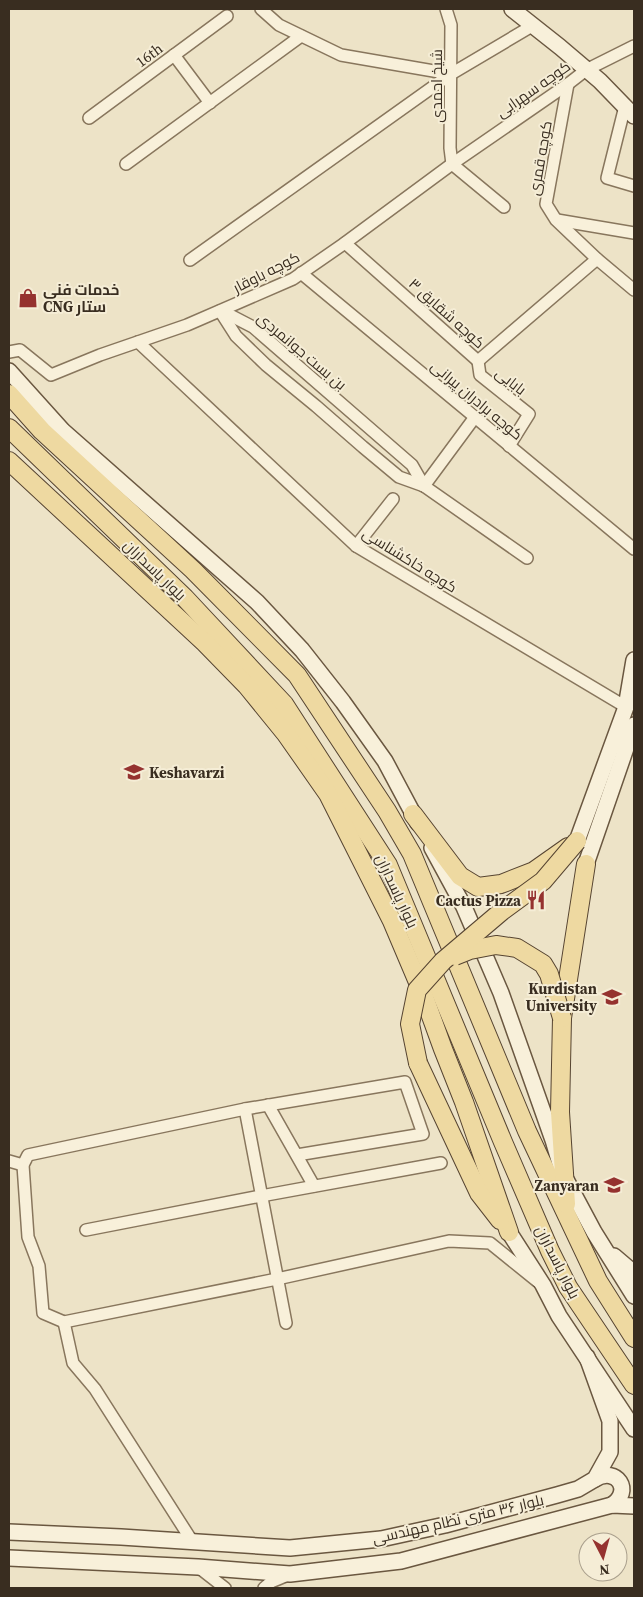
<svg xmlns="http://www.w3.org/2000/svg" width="643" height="1597" font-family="'Source Serif 4',Cairo,serif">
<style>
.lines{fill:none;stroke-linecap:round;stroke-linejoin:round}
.street-casing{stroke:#88765d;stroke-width:14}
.secondary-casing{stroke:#6a5740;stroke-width:18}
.primary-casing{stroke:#564431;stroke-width:20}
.street{stroke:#f8f0da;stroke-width:11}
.secondary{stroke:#f8f0da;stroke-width:15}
.primary{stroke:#eed9a1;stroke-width:18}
.primary-bridge-casing{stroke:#564431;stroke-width:20;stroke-linecap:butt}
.primary-bridge{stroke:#eed9a1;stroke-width:18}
.labels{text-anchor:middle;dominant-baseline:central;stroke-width:4;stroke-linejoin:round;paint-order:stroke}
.street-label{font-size:15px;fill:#392d20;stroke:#f5edd6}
.poi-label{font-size:15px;font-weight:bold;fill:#392d20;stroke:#f5edd6;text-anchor:end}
</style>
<rect width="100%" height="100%" fill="#ede3c7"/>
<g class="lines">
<defs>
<g id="street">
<path d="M 446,9 L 451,25 L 450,148 L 452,164"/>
<path d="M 174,55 L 210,103"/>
<path d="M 451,74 L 532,26"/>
<path d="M 568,84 L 546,204 L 556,220 L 597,259 L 634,290"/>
<path d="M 625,106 L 607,178 L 634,186"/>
<path d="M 89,118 L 227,16"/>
<path d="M 126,164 L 301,36"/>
<path d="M 452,164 L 504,207"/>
<path d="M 557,220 L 634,233"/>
<path d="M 345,243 L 478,361 L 597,259"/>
<path d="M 190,260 L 451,74 L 341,55 L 279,25 L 261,9"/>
<path d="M 301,273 L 634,549"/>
<path d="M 220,311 L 236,336 L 266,365 L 316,406 L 363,447 L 399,477 L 424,486 L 527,558"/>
<path d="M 222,311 L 253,327 L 412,465 L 424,486"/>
<path d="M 138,342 L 356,546 L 626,707"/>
<path d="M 9,352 L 20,350 L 51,375 L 100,355 L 187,325 L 293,279 L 345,243 L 452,164 L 568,84 L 586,70 L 634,46"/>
<path d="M 478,361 L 480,375 L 529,414 L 509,446"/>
<path d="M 424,486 L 475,417"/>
<path d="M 356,546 L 393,499"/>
<path d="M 268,1105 L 314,1186"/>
<path d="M 245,1109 L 286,1323"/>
<path d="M 297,1155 L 423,1134 L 405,1082 L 245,1109 L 28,1155 L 23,1165 L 28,1237 L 39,1266 L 43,1313 L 64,1322 L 277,1279 L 449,1241 L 490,1243 L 537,1281"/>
<path d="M 9,1161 L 23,1165"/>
<path d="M 86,1230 L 261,1196 L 441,1163"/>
<path d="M 64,1322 L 73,1363 L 95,1389 L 192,1541"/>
<path d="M 198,1567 L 225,1588"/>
<path d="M 264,1588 L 271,1582 L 288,1575"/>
</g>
<g id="secondary">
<path d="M 512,9 L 560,47 L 600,81 L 634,116"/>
<path d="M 9,371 L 63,431 L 257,602 L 302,650 L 343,702 L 385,761 L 418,823"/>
<path d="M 577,841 L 626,707 L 634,660"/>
<path d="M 432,848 L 464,907 L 501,993 L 553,1140 L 563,1174 L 594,1232 L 634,1296"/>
<path d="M 586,864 L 634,725"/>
<path d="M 509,1232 L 543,1285 L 559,1316 L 634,1429"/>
<path d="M 614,1256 L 634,1273"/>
<path d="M 595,1479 C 617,1466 633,1491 612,1505"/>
<path d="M 9,1532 L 121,1537 L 290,1548 L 381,1539 L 445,1525 L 557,1495 L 578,1489 L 595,1479 L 610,1452 L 610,1421 L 587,1357"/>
<path d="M 9,1558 L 198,1567 L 290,1574 L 401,1561 L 612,1505 L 634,1506"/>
</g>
<g id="primary">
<path d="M 9,394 L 42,431 L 193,570 L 297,675 L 387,811 L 412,854 L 527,1131 L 598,1281 L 634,1338"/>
<path d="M 9,428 L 185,598 L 284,704 L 388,865 L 503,1142 L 550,1251 L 568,1287 L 634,1385"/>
<path d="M 9,461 L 205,643 L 247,686 L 286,734 L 328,794 L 392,921 L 423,994 L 443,1049 L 464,1102 L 509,1232"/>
<path d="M 413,814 L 460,876 L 478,887 L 501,884 L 534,871 L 568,847"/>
<path d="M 418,1063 L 479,1193 L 500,1220"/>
<path d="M 566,1204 L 560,1112 L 562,1018 L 586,864"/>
</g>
</defs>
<use href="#street" class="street-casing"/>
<use href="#secondary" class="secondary-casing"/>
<use href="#primary" class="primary-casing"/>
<use href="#street" class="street"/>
<use href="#secondary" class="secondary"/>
<use href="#primary" class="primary"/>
<defs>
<g id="primary-bridge">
<path d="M 455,956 L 470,950 L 496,945 L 517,948 L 543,964 L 549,974 L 562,1018"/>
<path d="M 418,1063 L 410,1024 L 417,990 L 443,961 L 502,911 L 543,881 L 577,841"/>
</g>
</defs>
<use href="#primary-bridge" class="primary-bridge-casing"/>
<use href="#primary-bridge" class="primary-bridge"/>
</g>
<defs>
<symbol id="shop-bare" viewBox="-9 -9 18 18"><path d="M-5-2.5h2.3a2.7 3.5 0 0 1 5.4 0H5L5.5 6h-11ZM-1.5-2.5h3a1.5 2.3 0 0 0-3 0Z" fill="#95322f" stroke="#f5edd6" stroke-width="2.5" paint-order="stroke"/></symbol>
<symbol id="university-bare" viewBox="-9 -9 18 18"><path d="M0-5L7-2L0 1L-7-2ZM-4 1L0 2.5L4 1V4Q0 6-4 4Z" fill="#95322f" stroke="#f5edd6" stroke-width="2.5" paint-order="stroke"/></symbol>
<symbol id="restaurant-bare" viewBox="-9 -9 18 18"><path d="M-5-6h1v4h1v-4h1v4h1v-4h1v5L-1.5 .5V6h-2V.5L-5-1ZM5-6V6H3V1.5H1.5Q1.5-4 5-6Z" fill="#95322f" stroke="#f5edd6" stroke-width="2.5" paint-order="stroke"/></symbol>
<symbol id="school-bare" viewBox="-9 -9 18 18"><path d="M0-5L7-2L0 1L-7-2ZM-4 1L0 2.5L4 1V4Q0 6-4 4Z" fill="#95322f" stroke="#f5edd6" stroke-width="2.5" paint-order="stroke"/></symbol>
</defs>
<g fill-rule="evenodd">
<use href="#shop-bare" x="14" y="284" width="28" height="28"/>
<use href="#university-bare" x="120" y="758" width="28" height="28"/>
<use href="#restaurant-bare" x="522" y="886" width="28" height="28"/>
<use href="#university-bare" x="598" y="983" width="28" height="28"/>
<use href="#school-bare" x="600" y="1171" width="28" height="28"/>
</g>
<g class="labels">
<g class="street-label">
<text transform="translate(149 55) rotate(-37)">16th</text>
<text transform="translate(436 86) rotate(-90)">شیخ احمدی</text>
<text transform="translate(533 89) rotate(-35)">کوچه سهرابی</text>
<text transform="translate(540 158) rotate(-80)">کوچه قمری</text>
<text transform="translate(266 272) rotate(-27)">کوچه باوقار</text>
<text transform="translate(447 313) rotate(42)">کوچه شقایق ۳</text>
<text transform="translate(302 351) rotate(40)">بن بست جوانمردی</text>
<text transform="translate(511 381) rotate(38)">بابایی</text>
<text transform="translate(477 400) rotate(40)">کوچه برادران پیرانی</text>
<text transform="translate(410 560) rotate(32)">کوچه خاکشناسی</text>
<text transform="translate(155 570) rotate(44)">بلوار پاسداران</text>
<text transform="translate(397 891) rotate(65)">بلوار پاسداران</text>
<text transform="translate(558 1262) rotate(63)">بلوار پاسداران</text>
<text transform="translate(458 1519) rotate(-13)">بلوار ۳۶ متری نظام مهندسی</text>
</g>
<g class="poi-label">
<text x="43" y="289" text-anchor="start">خدمات فنی‌<tspan x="43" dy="17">CNG ستار</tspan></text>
<text x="149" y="772" text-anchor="start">Keshavarzi</text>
<text x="521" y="900">Cactus Pizza</text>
<text x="597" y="988">Kurdistan<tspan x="597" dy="17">University</tspan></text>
<text x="599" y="1185">Zanyaran</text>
</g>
</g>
<rect width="643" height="1597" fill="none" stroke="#392d20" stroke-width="20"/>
<g transform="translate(603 1557) rotate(174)"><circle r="24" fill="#f5edd6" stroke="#aaa08d"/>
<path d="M0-4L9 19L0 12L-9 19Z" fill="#95322f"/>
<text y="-8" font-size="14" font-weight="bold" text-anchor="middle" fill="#392d20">N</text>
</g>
</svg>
